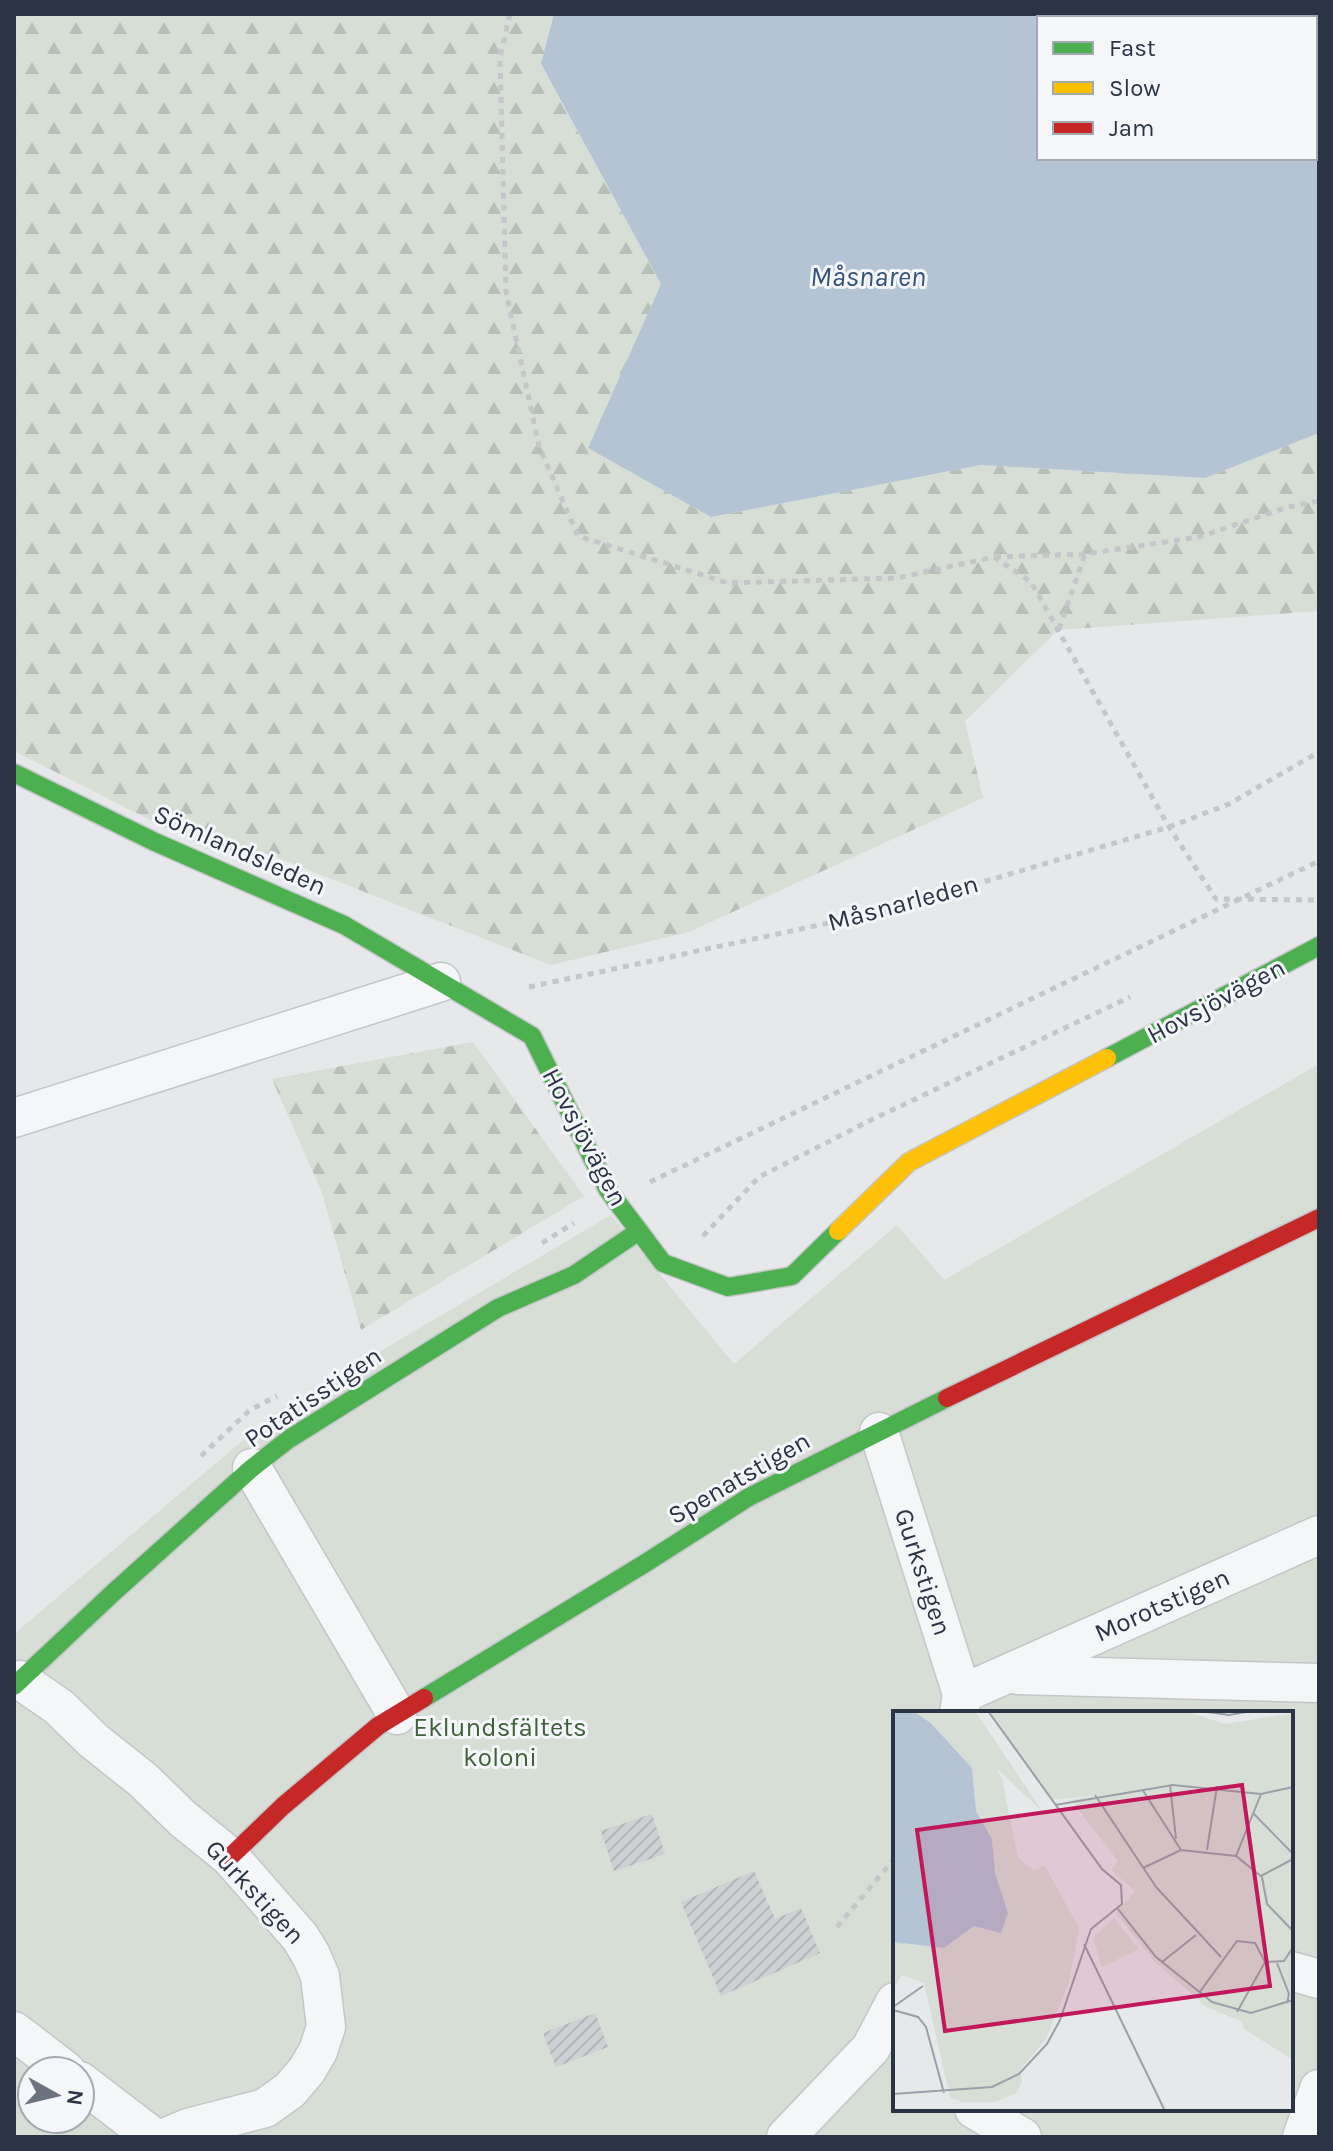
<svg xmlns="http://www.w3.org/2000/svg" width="1333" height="2151" font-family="Karla,sans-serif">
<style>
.forest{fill:url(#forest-firs)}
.garden{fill:#d6ded6;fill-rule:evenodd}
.water{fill:#b4c4d5;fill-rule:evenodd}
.building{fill:url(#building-hatch)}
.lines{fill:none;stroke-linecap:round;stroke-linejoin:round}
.street-casing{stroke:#c4c6c8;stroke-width:41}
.fast-casing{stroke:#c4c6c8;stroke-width:21}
.slow-casing{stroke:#c4c6c8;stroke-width:21}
.jam-casing{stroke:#c4c6c8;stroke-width:21}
.path{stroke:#c5c6ca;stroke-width:5;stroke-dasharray:6 6;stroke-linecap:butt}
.street{stroke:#f5f6f7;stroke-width:38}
.fast{stroke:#4caf50;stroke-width:18}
.slow{stroke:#ffc107;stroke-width:18}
.jam{stroke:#c62828;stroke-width:18}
.labels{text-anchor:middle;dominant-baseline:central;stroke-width:6;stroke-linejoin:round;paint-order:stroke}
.street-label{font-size:26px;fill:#2b3445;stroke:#f4f6f9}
.park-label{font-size:26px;fill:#3f6138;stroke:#f4f6f9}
.water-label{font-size:28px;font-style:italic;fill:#34527a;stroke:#f4f6f9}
.inset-road{fill:none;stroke:#9ba0a8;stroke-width:2}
.view{fill:#c2185b;fill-opacity:0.15;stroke:#c2185b;stroke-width:4}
.inset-edge{fill:none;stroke:#2b3445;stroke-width:4}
</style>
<defs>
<pattern id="forest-firs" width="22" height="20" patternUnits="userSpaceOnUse" patternTransform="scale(2)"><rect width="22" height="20" fill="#d6ded6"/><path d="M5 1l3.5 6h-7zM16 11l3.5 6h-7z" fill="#b8bfb9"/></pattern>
<pattern id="building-hatch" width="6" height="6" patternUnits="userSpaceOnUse" patternTransform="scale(2)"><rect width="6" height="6" fill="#ced0d3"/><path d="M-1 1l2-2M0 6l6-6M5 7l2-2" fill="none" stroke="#b1b3b6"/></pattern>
</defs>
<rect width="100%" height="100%" fill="#e6e8ea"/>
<g class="forest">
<path d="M 14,14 L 554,14 L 541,65 L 661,284 L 589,448 L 711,517 L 981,465 L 1205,478 L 1319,433 L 1319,611 L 1058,630 L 965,721 L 983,798 L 689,932 L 551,965 L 268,854 L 208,849 L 14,751 Z"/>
<path d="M 473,1042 L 584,1196 L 361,1330 L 321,1190 L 272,1079 Z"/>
</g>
<path class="garden" d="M 1319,1064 L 1319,2137 L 14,2137 L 14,1634 L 274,1414 L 611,1215 L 734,1364 L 897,1225 L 944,1280 ZM 895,1713 L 1291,1713 L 1291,2109 L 895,2109 ZM 32,2071 L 80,2071 L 80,2119 L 32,2119 Z"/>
<path class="water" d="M 554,14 L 1319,14 L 1319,433 L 1205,478 L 981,465 L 711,517 L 588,448 L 661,284 L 541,64 ZM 1039,18 L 1315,18 L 1315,158 L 1039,158 Z"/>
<g class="building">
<path d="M 652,1814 L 665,1854 L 614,1871 L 601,1831 Z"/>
<path d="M 754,1871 L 775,1919 L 801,1908 L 820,1953 L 721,1996 L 681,1902 Z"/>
<path d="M 595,2013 L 608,2047 L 556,2067 L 543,2033 Z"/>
</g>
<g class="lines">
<defs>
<g id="street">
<path d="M 14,1118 L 441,982"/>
<path d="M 879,1432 L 962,1694 L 959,1713"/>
<path d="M 252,1468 L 397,1715"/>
<path d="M 1018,1675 L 1319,1683"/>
<path d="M 20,1680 L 59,1707 L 94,1741 L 143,1780 L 182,1818 L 230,1857 L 300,1937 L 311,1955 L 320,1976 L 326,2027 L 318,2051 L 307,2070 L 290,2090 L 265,2108 L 188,2128 L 167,2137"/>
<path d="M 962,1694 L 1319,1535"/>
<path d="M 1291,1971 L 1319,1979"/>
<path d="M 14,2031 L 66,2071"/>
<path d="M 80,2081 L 153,2137"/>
<path d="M 974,2109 L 1022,2137"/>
<path d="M 786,2137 L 871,2048 L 895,2002"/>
<path d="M 1302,2137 L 1319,2089"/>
</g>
<g id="fast">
<path d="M 14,773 L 155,842 L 344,925 L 532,1036 L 608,1190 L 663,1263 L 728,1287 L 792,1276 L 838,1231"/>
<path d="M 1107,1058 L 1319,946"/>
<path d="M 14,1686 L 114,1592 L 252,1468 L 289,1439 L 498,1308 L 574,1275 L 639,1231"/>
<path d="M 424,1698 L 644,1564 L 749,1497 L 947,1398"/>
</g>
<path id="slow" d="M 838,1231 L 909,1162 L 1107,1058"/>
<g id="jam">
<path d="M 947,1398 L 1319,1218"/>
<path d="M 230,1857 L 283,1806 L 378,1726 L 424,1698"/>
</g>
</defs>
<use href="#street" class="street-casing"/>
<use href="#fast" class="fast-casing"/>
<use href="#slow" class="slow-casing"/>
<use href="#jam" class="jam-casing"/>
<g class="path">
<path d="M 510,14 L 500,57 L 506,292 L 539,446 L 578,536 L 728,583 L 897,578 L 994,557 L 1031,582 L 1169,827 L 1216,899 L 1319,900"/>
<path d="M 995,557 L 1085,554 L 1199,537 L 1288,507 L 1319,501"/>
<path d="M 1059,629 L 1085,554"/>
<path d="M 529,987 L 885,911 L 1169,827 L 1229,804 L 1319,752"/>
<path d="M 650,1182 L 1319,861"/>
<path d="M 703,1236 L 759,1177 L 869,1121 L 1130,997"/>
<path d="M 542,1243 L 574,1223"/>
<path d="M 201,1456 L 250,1410 L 277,1396"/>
<path d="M 837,1927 L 895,1858"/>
</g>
<use href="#street" class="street"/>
<use href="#fast" class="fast"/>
<use href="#slow" class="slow"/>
<use href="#jam" class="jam"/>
</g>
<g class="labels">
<g class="street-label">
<text transform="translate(240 850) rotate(24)">Sömlandsleden</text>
<text transform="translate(903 903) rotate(-15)">Måsnarleden</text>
<text transform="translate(1216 1001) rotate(-28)">Hovsjövägen</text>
<text transform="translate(585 1137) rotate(62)">Hovsjövägen</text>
<text transform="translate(313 1397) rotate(-34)">Potatisstigen</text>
<text transform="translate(739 1478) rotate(-30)">Spenatstigen</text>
<text transform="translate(923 1572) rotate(72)">Gurkstigen</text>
<text transform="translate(1162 1605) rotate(-24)">Morotstigen</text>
<text transform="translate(255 1892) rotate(47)">Gurkstigen</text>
</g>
<g class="park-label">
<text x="500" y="1727">Eklundsfältets<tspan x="500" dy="30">koloni</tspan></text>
</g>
<g class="water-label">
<text x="868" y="276">Måsnaren</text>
</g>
</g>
<g transform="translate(893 1711)">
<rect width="400" height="400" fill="#e6e8ea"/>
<path d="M 20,0 L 82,0 L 149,100 L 102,56 L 109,67 L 125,147 L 141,159 L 152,155 L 186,217 L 176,271 L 153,328 L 127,359 L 129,371 L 123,382 L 103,391 L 69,391 L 57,386 L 31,272 L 9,264 L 0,278 L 1,231 L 51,237 L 81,215 L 115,202 L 102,162 L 99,128 L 83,100 L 79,57 L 39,12 ZM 95,0 L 292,0 L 332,13 L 400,2 L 400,73 L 367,79 L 326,71 L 159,89 ZM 221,207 L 246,238 L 209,256 L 200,227 ZM 387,301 L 400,306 L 400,349 L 351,318 L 349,311 Z" fill="#d6ded6"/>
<path d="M 277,71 L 326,71 L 367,79 L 400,73 L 400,306 L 387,301 L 349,311 L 312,295 L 260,249 L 223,202 L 242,180 L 218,159 L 225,150 L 178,89 Z" fill="#d6ded6"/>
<path d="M 0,0 L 20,0 L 38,12 L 79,57 L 83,100 L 99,128 L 102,162 L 115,202 L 108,222 L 81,215 L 51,237 L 0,231 Z" fill="#b4c4d5"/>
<path class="inset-road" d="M 307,0 L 336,4 L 359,0M 277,74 L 283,128M 249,78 L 288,139M 202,84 L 263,176 L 328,246M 162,94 L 280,74 L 368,83 L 400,76M 361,103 L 400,143M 314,139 L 324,75M 343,145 L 368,83M 250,157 L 288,139 L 343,145 L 369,166 L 374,193 L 400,220M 368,165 L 400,148M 225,198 L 263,246 L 319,291 L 358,302 L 400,289M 191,233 L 272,400M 269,251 L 303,224M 384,252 L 396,283 L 394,292M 306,282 L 344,230 L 362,232 L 372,251 L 391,250 L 400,236M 0,296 L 30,275M 0,299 L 25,306 L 33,316 L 51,382M 344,301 L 372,251M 0,383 L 99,376 L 126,363 L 154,333 L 167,309 L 198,218 L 229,193 L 228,174 L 209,158 L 95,0"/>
<path class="view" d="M 349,74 L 377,275 L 52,320 L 24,119 Z"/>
<rect width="400" height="400" class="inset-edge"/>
</g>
<rect width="1333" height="2151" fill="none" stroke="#2b3445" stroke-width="32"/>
<rect x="1037" y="16" width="280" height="144" fill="#f4f6f9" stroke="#a4a8b1" stroke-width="2"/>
<rect x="1053" y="42" width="40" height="12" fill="#4caf50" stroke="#a4a8b1" stroke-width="2"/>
<text x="1109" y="56" font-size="24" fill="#2b3445">Fast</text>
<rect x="1053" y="82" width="40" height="12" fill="#ffc107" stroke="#a4a8b1" stroke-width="2"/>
<text x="1109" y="96" font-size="24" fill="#2b3445">Slow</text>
<rect x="1053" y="122" width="40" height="12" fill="#c62828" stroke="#a4a8b1" stroke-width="2"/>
<text x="1109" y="136" font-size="24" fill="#2b3445">Jam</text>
<g transform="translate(56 2095) rotate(98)"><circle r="38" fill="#f4f6f9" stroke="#a4a8b1" stroke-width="2"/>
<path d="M0-6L14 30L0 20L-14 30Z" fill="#6c737f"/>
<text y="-12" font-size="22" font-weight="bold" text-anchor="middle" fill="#2b3445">N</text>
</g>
</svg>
